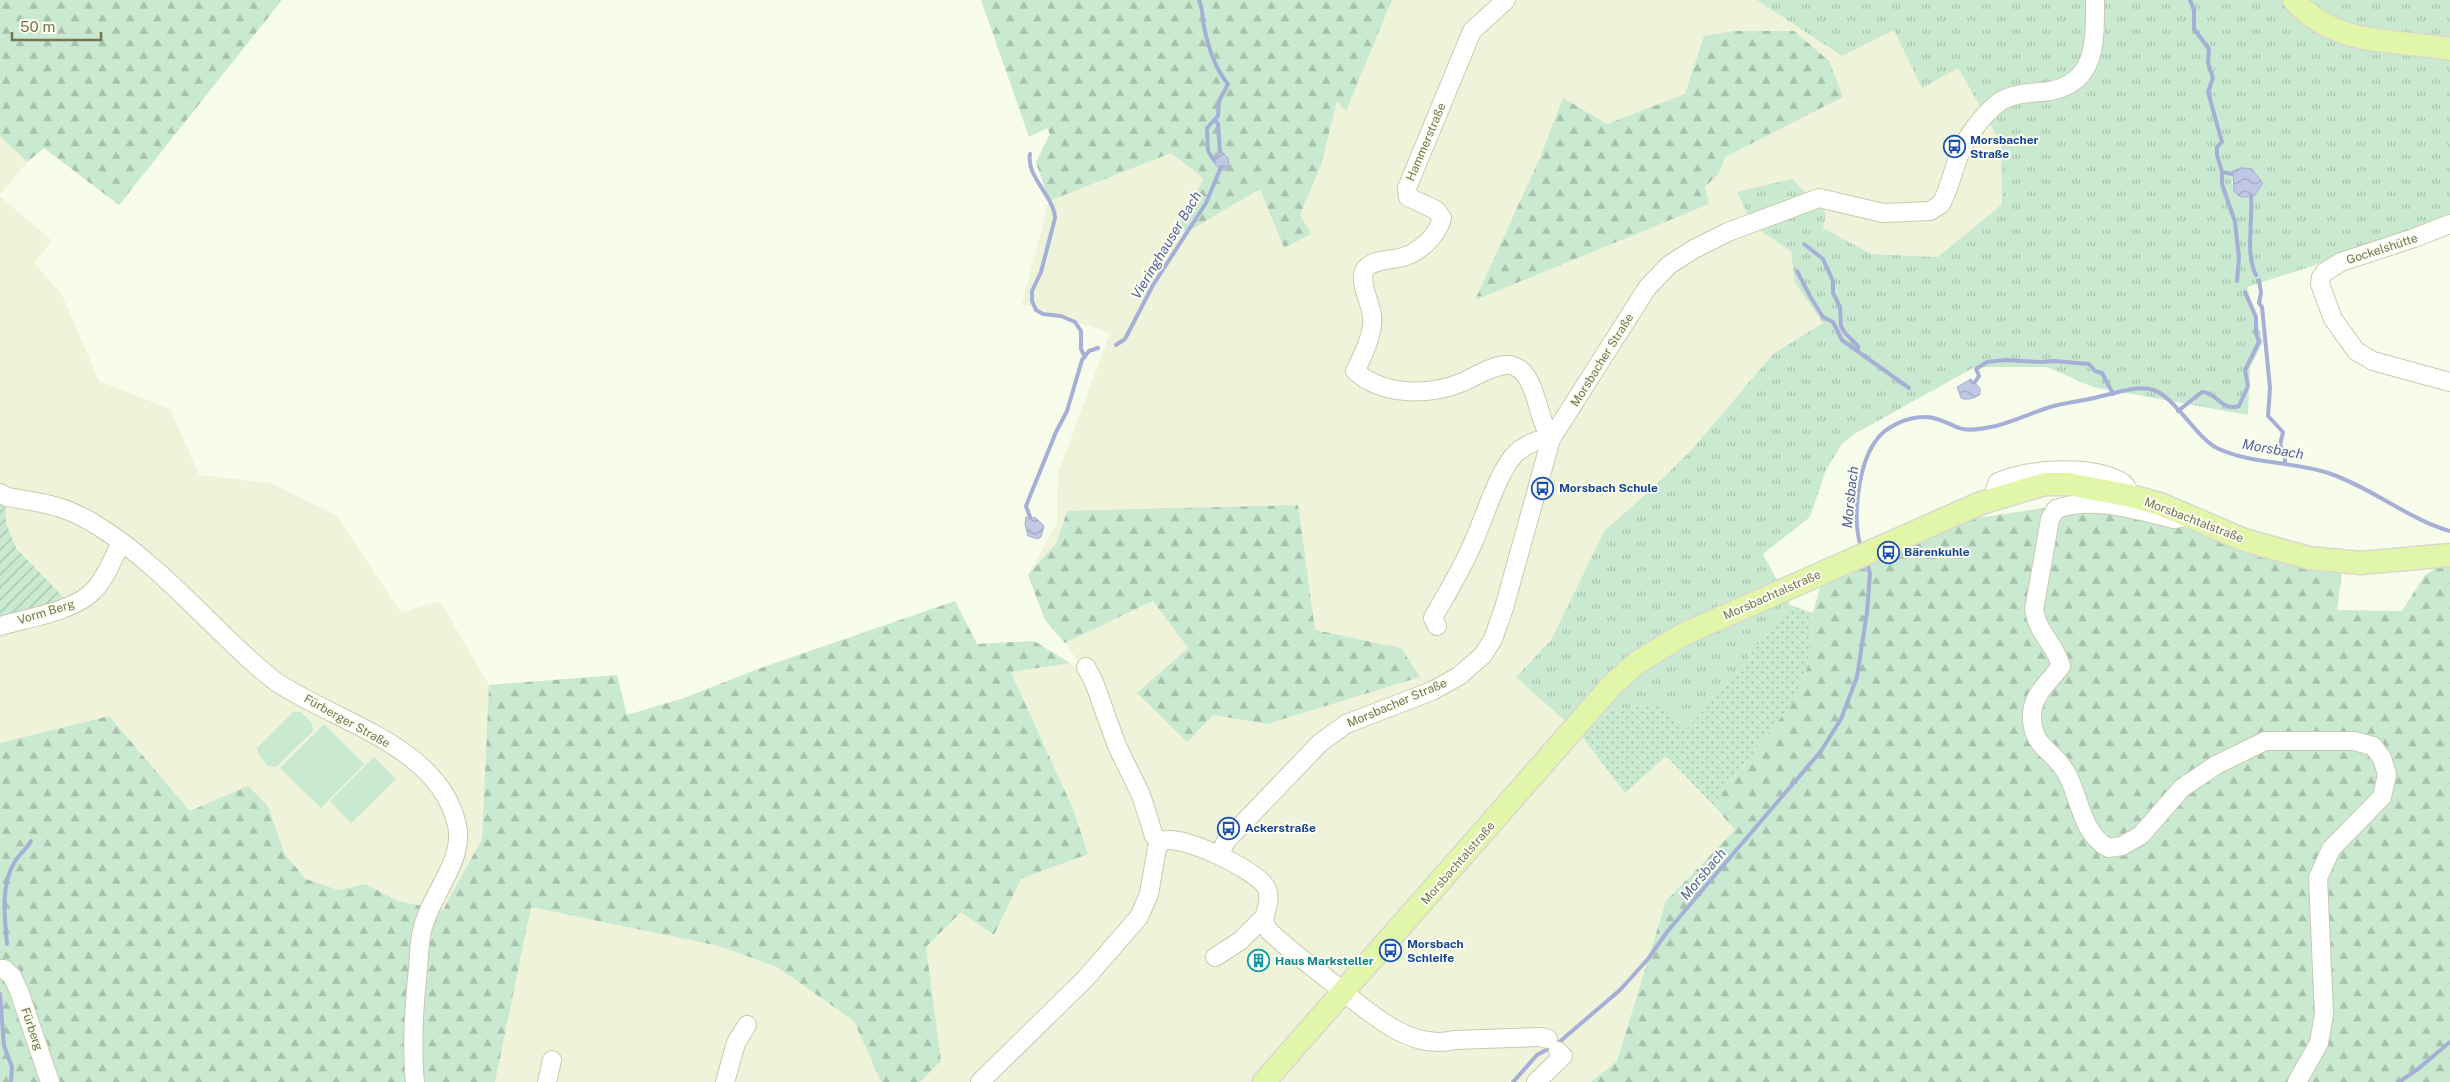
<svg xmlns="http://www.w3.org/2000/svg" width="2450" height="1082" font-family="'Public Sans',sans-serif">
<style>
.residential{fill:#eef3d9}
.grass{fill:url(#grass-dots)}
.forest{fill:url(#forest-firs)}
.park{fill:url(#park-tufts);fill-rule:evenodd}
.garden{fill:url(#garden-furrows)}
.pitch{fill:#c9e9d1}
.water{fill:url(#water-waves);stroke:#a6b0d6}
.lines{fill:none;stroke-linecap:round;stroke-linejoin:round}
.stream{stroke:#a6b0d6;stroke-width:4}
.minor-casing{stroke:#c9cbae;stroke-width:20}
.major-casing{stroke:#d9d8ce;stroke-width:25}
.minor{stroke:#fff;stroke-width:18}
.major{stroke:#e1f6a8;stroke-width:22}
.labels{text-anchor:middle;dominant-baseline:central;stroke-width:4;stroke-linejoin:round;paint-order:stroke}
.transit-label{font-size:12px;font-weight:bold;fill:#164399;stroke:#fbfef1;text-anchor:start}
.street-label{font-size:12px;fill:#76754f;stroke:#fbfef1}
.culture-label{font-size:12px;font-weight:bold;fill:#0d838f;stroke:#fbfef1;text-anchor:start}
.water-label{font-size:14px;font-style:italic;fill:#53629c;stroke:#fbfef1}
</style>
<defs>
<pattern id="grass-dots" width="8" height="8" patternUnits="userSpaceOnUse" patternTransform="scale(1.25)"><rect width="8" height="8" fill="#c9e9d1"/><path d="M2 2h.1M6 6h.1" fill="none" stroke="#a8c1ac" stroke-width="1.8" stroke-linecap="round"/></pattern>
<pattern id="forest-firs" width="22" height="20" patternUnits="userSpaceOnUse" patternTransform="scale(1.25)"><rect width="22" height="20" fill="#c9e9d1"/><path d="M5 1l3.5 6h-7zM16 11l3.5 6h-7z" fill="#a8c1ac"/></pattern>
<pattern id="park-tufts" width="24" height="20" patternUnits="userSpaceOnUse" patternTransform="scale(1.25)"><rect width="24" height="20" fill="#c9e9d1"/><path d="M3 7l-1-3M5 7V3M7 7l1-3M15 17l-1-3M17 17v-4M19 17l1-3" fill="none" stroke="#a8c1ac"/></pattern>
<pattern id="garden-furrows" width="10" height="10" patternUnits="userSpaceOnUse" patternTransform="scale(1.25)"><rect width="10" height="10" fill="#c9e9d1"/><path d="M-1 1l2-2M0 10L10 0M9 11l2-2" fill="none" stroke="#a8c1ac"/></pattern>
<pattern id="water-waves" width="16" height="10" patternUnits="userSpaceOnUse" patternTransform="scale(1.25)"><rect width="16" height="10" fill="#c0c8e5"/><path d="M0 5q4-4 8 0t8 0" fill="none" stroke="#a1a7bc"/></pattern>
</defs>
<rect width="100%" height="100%" fill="#f7fceb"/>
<g class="residential">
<path d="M 1392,0 L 1757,0 L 1842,56 L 1894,30 L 1958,68 L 2001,143 L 2002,204 L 1938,257 L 1871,254 L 1823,228 L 1737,192 L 1753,226 L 1791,251 L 1795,283 L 1823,323 L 1773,354 L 1694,447 L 1651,490 L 1605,530 L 1551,640 L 1516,676 L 1581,735 L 1625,792 L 1666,756 L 1735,830 L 1666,901 L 1617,1061 L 1591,1082 L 920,1082 L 940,1061 L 926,948 L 961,911 L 994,935 L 1021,879 L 1088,854 L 1073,809 L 1011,671 L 1070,663 L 1084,669 L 1065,643 L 1153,601 L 1188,648 L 1213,715 L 1267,724 L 1401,648 L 1315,630 L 1067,511 L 1057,542 L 1028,575 L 1057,523 L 1058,473 L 1110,333 L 1022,304 L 1049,201 L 1171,153 L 1204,179 L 1176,226 L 1187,232 L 1260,188 L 1284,248 L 1310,234 L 1299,215 L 1321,165 L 1337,100 L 1346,111 Z"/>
<path d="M 0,136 L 27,162 L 0,194 Z"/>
<path d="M 0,196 L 52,241 L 34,263 L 62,295 L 99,381 L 170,409 L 199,475 L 270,483 L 336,515 L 401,613 L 440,601 L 489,685 L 482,839 L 444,910 L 398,901 L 366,884 L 338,890 L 306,879 L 285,855 L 268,806 L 190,811 L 109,716 L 0,743 Z"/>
<path d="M 531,907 L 719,946 L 777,967 L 854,1021 L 881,1082 L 495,1082 Z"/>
</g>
<path class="grass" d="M 1790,605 L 1813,613 L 1809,663 L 1795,699 L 1713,805 L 1666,756 L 1625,793 L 1581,735 L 1610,710 L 1663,704 L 1687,728 L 1736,672 Z"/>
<g class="forest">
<path d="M 0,0 L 282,0 L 119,205 L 44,148 L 27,162 L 0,136 Z"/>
<path d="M 981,0 L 1392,0 L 1346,111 L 1337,101 L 1321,165 L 1300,215 L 1311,234 L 1284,248 L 1260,189 L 1187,232 L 1175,226 L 1204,179 L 1171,153 L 1049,201 L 1036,162 L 1050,134 L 1047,128 L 1029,137 Z"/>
<path d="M 1734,31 L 1794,31 L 1829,61 L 1843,97 L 1725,157 L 1719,173 L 1705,187 L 1709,204 L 1475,300 L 1540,158 L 1563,98 L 1607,124 L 1685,94 L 1704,36 Z"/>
<path d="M 2091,501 L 2343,565 L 2337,610 L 2402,611 L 2425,575 L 2450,560 L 2450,1082 L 1591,1082 L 1617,1061 L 1666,901 L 1735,830 L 1713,805 L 1795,699 L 1809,663 L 1813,613 L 1822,580 L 1970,519 Z"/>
<path d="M 1298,505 L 1315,630 L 1401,648 L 1420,677 L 1267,724 L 1213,715 L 1187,742 L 1137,693 L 1188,648 L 1153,601 L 1065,643 L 1045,620 L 1028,575 L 1057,542 L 1067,511 Z"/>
<path d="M 955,601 L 977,644 L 1034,641 L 1070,663 L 1011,672 L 1073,809 L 1088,854 L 1021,879 L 994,935 L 961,912 L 926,947 L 941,1061 L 920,1082 L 881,1082 L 854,1021 L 777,967 L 719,946 L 531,907 L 495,1082 L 0,1082 L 0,743 L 109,716 L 190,811 L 248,786 L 268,806 L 285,855 L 306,879 L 338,890 L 366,884 L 398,901 L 443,910 L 482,839 L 489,685 L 617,675 L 627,715 L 684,698 L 758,669 Z"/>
</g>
<path class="park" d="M 1757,0 L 2450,0 L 2450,222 L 2247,287 L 2263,342 L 2250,367 L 2248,415 L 2093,387 L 2047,367 L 1975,367 L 1856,433 L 1842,444 L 1826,470 L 1810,517 L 1763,554 L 1790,605 L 1736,672 L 1687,729 L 1663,704 L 1610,710 L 1581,735 L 1516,677 L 1551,640 L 1605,530 L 1651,490 L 1694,447 L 1773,354 L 1823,323 L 1795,283 L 1791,251 L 1753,226 L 1737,192 L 1792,179 L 1826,213 L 1823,228 L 1871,254 L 1938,257 L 2002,204 L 2001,143 L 1958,68 L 1922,88 L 1894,30 L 1842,56 ZM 2234,175 L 2254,197 L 2241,197 L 2234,192 L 2232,181 L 2235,180 Z"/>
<path class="garden" d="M 0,497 L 5,499 L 6,523 L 16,548 L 68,602 L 0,622 Z"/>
<g class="pitch">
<path d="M 293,712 L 301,712 L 312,723 L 313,731 L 276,767 L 268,766 L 259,755 L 257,748 Z"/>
<path d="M 324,724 L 364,764 L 321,808 L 280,768 Z"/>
<path d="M 374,757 L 396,779 L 351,823 L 330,801 Z"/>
</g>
<g class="water">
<path d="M 1220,149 L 1228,158 L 1229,167 L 1225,170 L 1221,170 L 1214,163 Z"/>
<path d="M 2243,168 L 2252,169 L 2263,183 L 2254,196 L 2241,197 L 2234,192 L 2233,171 Z"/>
<path d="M 1971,379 L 1980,388 L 1980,394 C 1976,398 1966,401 1961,398 L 1957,387 Z"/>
<path d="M 1026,517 L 1036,518 L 1044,526 L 1041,537 L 1038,539 L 1028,536 L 1025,524 Z"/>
</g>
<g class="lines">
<g class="stream">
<path d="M 1199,0 C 1203,9 1202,17 1204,27 C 1208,46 1215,69 1228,84 L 1219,101 L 1218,116 L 1207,128 L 1208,151 L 1214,160"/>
<path d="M 2190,0 L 2194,10 L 2194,29 L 2209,49 L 2208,63 L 2213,78 L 2208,92 L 2222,142 L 2217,147 L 2217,155 L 2222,172 L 2222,184 L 2235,222 L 2239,258 L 2237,281"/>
<path d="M 1215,120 L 1218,124 L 1220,152"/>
<path d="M 1030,154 C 1026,177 1054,196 1055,218 L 1041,272 L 1032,291 L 1032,301 L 1036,310 L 1043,314 L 1061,316 L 1075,322 L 1081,331 L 1081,349 L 1085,357"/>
<path d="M 2222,172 L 2232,174"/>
<path d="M 2251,197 C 2253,221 2245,254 2256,275"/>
<path d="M 1804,244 L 1823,259 L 1833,281 L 1833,293 L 1840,307 L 1841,326 L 1845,333 L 1858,346 L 1858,351"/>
<path d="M 1797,271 L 1811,298 L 1823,317 L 1833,322 L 1842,340 L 1909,388"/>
<path d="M 2259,280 L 2261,293 L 2259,303 L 2262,307 L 2270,388 L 2268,416 L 2283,432 L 2280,445 L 2285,453 L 2285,463"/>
<path d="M 1116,345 L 1125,339 L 1153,285 L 1206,203 L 1221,167"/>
<path d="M 1975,382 L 1979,376 L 1976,369 L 1987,362 L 2006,360 L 2040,362 L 2054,361 L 2089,364 L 2095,371 L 2102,373 L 2113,394"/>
<path d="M 2178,411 L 2202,392 C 2217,392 2221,412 2239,406 L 2248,386 L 2245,370 L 2259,342 L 2256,333 L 2256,317 L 2245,292"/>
<path d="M 1030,517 L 1026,506 L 1056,432 L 1067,411 L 1082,360 L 1089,351 L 1098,348"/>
<path d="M 1861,547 C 1852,520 1858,466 1875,442 C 1884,427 1907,417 1924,417 C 1936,416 1948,424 1959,428 C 1969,432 1986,428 1996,426 C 2014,421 2032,413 2050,407 C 2067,402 2085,401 2102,396 C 2116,393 2135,386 2150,389 C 2173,393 2195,437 2217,448 C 2252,465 2295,461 2331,474 C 2372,488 2410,520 2450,531"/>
<path d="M 7,944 C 5,918 0,888 14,863 C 18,855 26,850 31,841"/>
<path d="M 0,994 L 4,1046 L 12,1067 L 11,1082"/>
<path d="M 1513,1082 L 1537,1055 L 1557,1044 L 1620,990 L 1648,959 L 1667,932 L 1709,882 L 1821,751 L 1841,719 L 1857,677 L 1867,612 L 1870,573 L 1866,561"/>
<path d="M 2399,1082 L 2418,1069 L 2450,1042"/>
</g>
<defs>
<g id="minor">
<path d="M 1506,0 L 1472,31 L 1407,188 L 1408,197 L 1436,210 L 1442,218 C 1437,237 1418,254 1399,258 C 1389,260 1374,260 1366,268 C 1357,280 1371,303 1372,316 C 1374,333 1363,356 1355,371 C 1383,396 1429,396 1463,382 C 1476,376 1491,366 1506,365 C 1511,364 1519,368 1523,372 C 1538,390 1538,419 1551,439"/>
<path d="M 2450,224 L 2414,238 L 2341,262 L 2325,272 L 2321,277 L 2320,284 L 2333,319 L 2356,351 L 2373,361 L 2450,382"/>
<path d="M 0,493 L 7,497 C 44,503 65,505 98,526 C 148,557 191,604 234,645 C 247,657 260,670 275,681 C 335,722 439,745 457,825 C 465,862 429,896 422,931 C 419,943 419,956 418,969 C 414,1006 411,1044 415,1082"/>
<path d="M 1997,498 L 1995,490 L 1998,482 C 2030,469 2088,464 2120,481 C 2126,484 2128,490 2131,496"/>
<path d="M 2180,518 L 2174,519 C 2137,510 2093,496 2056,509 L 2050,519 L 2034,610 C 2039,636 2054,642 2061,666 C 2050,681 2032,695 2032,715 C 2031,749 2056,750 2068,776 C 2081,802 2081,831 2108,848 L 2122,846 L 2141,835 L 2182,788 L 2216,765 L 2265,741 L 2354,741 L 2373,746 L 2382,758 L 2387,774 L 2382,797 L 2331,849 L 2318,878 L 2324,1014 L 2319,1043 L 2297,1082"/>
<path d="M 0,626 C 27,618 76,611 94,590 C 106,578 113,558 121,543"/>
<path d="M 1437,626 L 1433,618 C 1447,593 1462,569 1473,543 C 1484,519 1498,471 1516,453 C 1525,445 1539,438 1551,439"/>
<path d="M 1086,667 L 1094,682 L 1117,746 L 1141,795 L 1154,836 L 1161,842"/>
<path d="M 1161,842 C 1175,831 1259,870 1267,889 C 1272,901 1264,911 1264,923 L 1269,931 C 1287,948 1306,962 1325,977 C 1359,1003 1407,1053 1454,1040 L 1541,1037 L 1548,1039"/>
<path d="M 1220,854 L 1226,841 L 1320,743 L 1346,724 L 1432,691 L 1459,676 L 1483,655 L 1493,639 L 1504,608 L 1551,439 L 1647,288 L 1669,265 L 1694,249 L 1728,232 L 1819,198 L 1883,213 L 1930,211 L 1941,204 C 1949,190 1952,174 1958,158 C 1965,138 1981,117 1998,103 C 2010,94 2028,93 2042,92 C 2097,87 2095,43 2095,0"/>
<path d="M 1215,957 L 1240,941 L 1265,916"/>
<path d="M 0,969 L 4,969 L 12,976 L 19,991 L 50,1082"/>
<path d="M 547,1082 L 552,1060"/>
<path d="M 725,1082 L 736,1043 L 747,1025"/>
<path d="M 980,1082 L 1085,979 L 1139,917 L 1149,894 L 1157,848 L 1161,842"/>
<path d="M 1536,1082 L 1563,1056 L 1558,1051"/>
</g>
<g id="major">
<path d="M 2294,0 C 2335,47 2394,39 2450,49"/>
<path d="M 1264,1082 L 1612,685 L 1638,662 L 1684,634 L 1981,503 L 2045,484 L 2068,484 L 2131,496 L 2160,504 L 2244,540 L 2309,558 L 2361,563 L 2450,555"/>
</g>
</defs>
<use href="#minor" class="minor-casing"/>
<use href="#major" class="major-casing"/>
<use href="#minor" class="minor"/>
<use href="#major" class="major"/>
</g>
<defs>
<symbol id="bus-ring" viewBox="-11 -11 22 22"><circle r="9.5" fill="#fbfef1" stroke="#1a4fb4" stroke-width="1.5"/><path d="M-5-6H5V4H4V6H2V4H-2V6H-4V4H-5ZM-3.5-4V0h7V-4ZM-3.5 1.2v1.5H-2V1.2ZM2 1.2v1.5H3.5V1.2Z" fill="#1a4fb4"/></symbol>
<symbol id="building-ring" viewBox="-11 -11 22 22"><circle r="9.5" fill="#fbfef1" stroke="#0f9aa8" stroke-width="1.5"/><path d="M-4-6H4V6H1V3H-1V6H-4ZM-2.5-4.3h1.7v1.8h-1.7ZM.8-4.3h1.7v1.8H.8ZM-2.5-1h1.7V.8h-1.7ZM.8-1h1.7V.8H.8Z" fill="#0f9aa8"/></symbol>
</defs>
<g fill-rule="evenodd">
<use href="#bus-ring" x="1942" y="134" width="25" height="25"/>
<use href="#bus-ring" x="1530" y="476" width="25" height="25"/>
<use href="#bus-ring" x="1876" y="540" width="25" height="25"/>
<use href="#bus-ring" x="1216" y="816" width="25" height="25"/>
<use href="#bus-ring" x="1378" y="938" width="25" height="25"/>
<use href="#building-ring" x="1246" y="948" width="25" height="25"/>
</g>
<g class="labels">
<g class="transit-label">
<text x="1970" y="140">Morsbacher<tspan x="1970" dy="14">Straße</tspan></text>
<text x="1559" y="488">Morsbach Schule</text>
<text x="1904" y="552">Bärenkuhle</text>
<text x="1245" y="828">Ackerstraße</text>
<text x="1407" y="944">Morsbach<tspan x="1407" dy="14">Schleife</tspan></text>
</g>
<g class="street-label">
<text transform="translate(1426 142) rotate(-67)">Hammerstraße</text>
<text transform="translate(2382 249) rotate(-18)">Gockelshütte</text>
<text transform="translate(1602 360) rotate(-58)">Morsbacher Straße</text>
<text transform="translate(2194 520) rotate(21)">Morsbachtalstraße</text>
<text transform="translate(1772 595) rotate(-24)">Morsbachtalstraße</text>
<text transform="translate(46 612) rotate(-17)">Vorm Berg</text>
<text transform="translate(1397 703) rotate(-23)">Morsbacher Straße</text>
<text transform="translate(347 721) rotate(29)">Fürberger Straße</text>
<text transform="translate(1458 863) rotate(-49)">Morsbachtalstraße</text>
<text transform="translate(32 1029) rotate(71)">Fürberg</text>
</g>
<g class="culture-label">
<text x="1275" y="961">Haus Marksteller</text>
</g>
<g class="water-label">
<text transform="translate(1166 245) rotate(-59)">Vieringhauser Bach</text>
<text transform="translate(2273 449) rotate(10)">Morsbach</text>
<text transform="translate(1850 497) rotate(-84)">Morsbach</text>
<text transform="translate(1703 874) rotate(-50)">Morsbach</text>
</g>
</g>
<path d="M12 32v8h89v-8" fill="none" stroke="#76754f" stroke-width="2.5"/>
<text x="20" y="32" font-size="15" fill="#76754f" stroke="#fbfef1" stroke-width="4" paint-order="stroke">50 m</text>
</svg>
